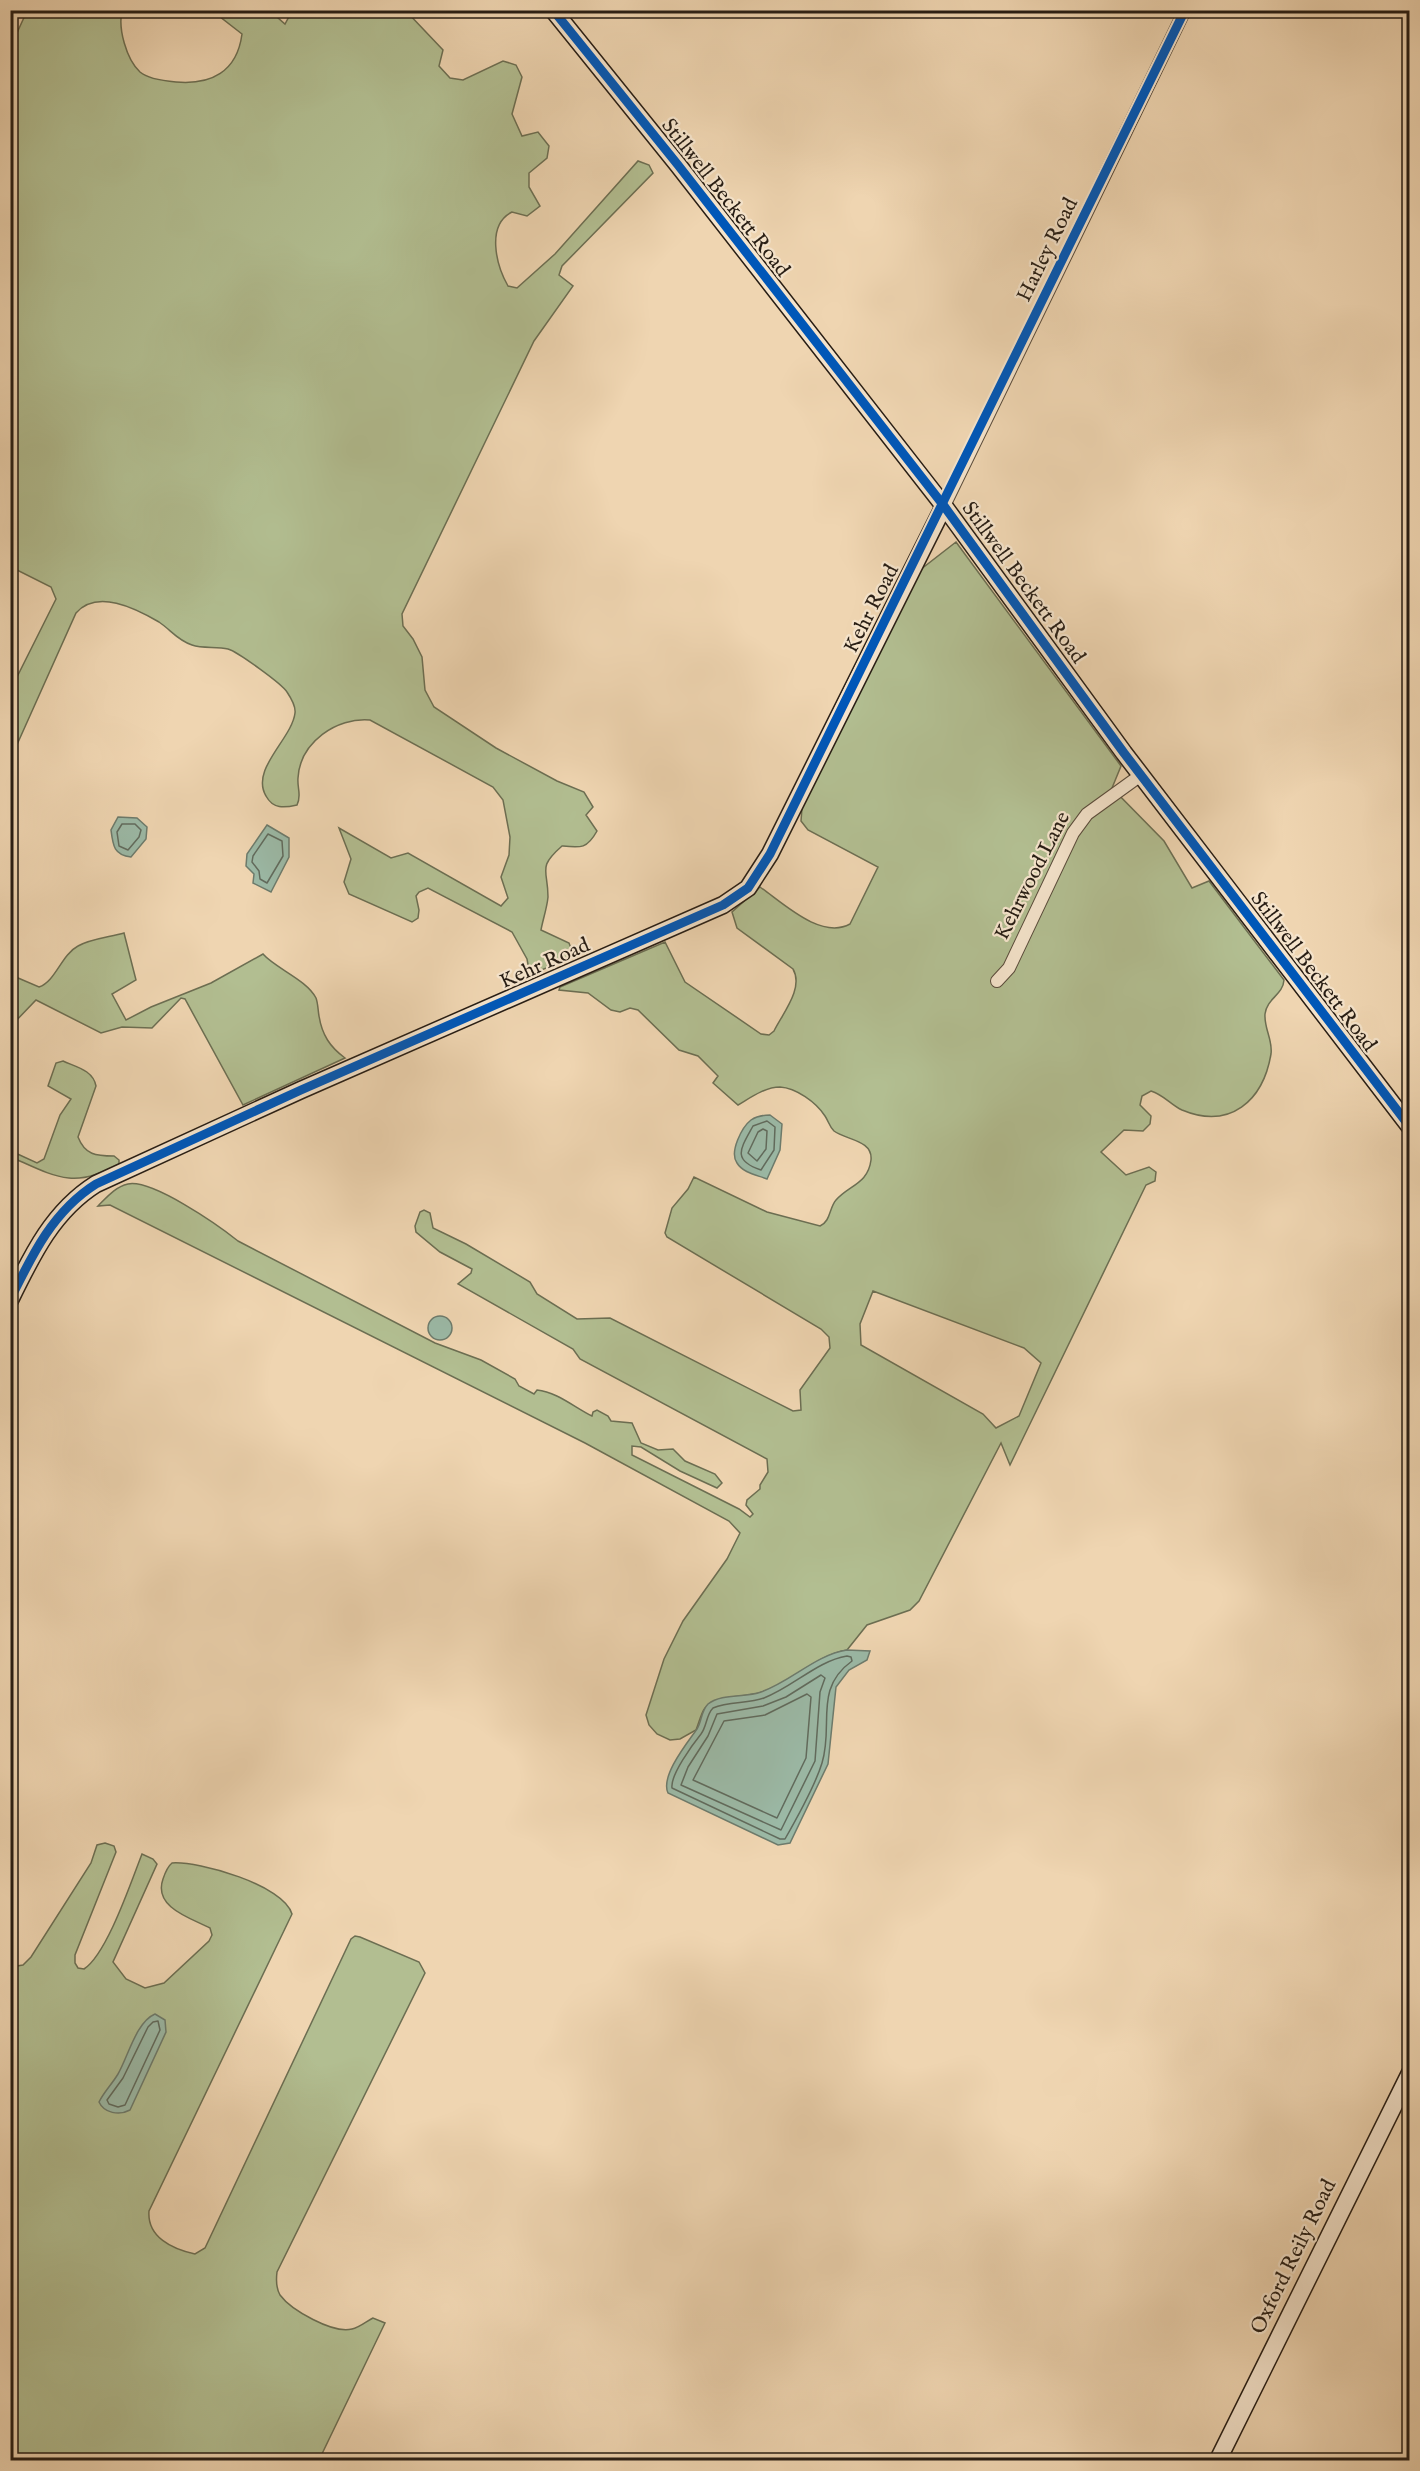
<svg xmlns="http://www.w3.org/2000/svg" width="1420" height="2471" font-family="'IM FELL English',serif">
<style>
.green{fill:#b2be91;stroke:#6c6e52;stroke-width:1.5;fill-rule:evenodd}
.water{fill:#9bb9a6;stroke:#6d7b6c;stroke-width:1.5}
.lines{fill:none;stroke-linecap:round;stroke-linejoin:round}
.shore{stroke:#616b5d;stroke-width:1.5}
.street-casing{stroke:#594b3b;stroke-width:14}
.secondary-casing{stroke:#271d14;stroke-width:19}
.street{stroke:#f5e4cc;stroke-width:12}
.secondary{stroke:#f5e4cc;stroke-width:16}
.cycleway-casing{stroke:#f5e4cc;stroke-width:13}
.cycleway{stroke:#0057b8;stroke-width:9}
.labels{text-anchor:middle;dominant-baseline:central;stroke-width:4.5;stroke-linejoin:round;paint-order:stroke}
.street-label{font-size:21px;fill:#271d14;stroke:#f5e4cc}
</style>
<rect width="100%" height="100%" fill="#efd5b1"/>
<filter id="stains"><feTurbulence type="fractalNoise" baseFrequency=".00333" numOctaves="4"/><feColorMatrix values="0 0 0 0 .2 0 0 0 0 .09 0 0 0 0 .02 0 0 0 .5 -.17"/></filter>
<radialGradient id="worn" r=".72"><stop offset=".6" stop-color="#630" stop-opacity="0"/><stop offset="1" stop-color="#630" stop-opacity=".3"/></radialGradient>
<g class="green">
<path d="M 218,10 L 270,11 L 285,24 L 292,11 L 406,11 L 443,50 L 439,66 L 450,78 L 463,80 L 503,61 L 516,65 L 522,77 L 512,114 L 522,136 L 538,132 L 549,146 L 547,158 L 529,173 L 529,187 L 540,206 L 527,216 L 512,212 C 486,225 496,265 508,286 L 517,288 L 555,254 L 638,161 L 649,165 L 653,173 L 562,266 L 559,275 L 573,286 L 534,341 L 402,614 L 403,626 L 413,639 L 422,657 L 425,690 L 434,707 L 496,748 L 557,781 L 584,792 L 593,807 L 586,815 L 597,831 C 587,849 581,848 562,846 C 537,868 548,869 548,897 C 547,908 543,919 541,930 L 569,943 L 574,956 L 530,975 L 527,959 L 512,932 L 428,888 L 419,892 L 416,896 L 419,910 L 418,918 L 412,922 L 349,894 L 344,882 L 351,859 L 339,828 L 391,858 L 408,853 L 501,906 L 508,898 L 501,877 L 509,855 L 510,837 L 503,800 L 493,787 L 370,720 C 337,717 300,742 298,778 C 297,789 302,795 297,805 C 284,808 273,809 266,796 C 250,769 292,739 295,713 C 296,706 291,698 287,692 C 282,684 238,652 228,649 C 217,646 203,649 192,645 C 177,640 171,630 159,622 C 135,608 97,589 76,613 L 11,758 L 11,689 L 56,599 L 51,587 L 11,567 L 11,46 L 27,11 L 122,11 C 118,28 126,59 140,72 C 148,79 165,81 176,82 C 211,85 237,72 242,34 L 219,16 Z"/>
<path d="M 956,542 L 1121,766 L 1112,788 L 1164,841 L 1192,888 L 1209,881 L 1284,980 C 1283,995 1267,998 1265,1014 C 1264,1029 1273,1040 1271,1054 C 1263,1101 1230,1130 1182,1110 C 1171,1105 1164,1095 1151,1091 L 1142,1096 L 1140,1105 L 1151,1116 L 1150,1124 L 1143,1131 L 1124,1130 L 1101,1152 L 1126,1175 L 1149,1167 L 1156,1172 L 1155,1181 L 1146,1185 L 1010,1465 L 1001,1443 L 919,1601 L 910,1610 L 867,1625 L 847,1650 C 814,1656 791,1684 759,1693 C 741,1698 719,1694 705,1708 C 701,1713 699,1723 696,1730 L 680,1739 L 670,1740 L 657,1734 L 649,1725 L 646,1715 L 664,1659 L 683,1621 L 727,1559 L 740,1533 L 729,1521 L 585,1443 L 110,1205 L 98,1206 C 107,1197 115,1187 128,1184 C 152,1179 218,1225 238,1241 L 435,1343 L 481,1360 L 515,1379 L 519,1386 L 534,1394 L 537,1390 C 557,1392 574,1407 592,1416 L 593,1412 L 597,1410 L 608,1416 L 611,1421 L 632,1423 L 641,1443 L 658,1450 L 673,1449 L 685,1461 L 715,1474 L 722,1483 L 717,1488 L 680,1471 L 641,1447 L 632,1446 L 632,1455 L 739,1509 L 750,1517 L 753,1514 L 746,1505 L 747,1500 L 760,1489 L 760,1485 L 768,1472 L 767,1459 L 580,1359 L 573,1349 L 458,1284 L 471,1273 L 472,1269 L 440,1252 L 416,1232 L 415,1226 L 420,1212 L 424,1210 L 430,1213 L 433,1228 L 466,1244 L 530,1282 L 537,1294 L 577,1319 L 610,1318 L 793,1411 L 801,1410 L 800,1390 L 830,1348 L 829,1337 L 821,1329 L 667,1237 L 665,1233 L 672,1208 L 688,1189 L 694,1177 L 767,1212 L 820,1226 C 831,1221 829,1208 836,1200 C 849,1185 868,1184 871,1160 C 873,1140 846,1140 834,1131 C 829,1126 829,1122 825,1116 C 816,1102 796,1088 780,1087 C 765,1087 750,1098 738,1105 L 713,1083 L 718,1076 L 698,1056 L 679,1050 L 638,1010 L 630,1008 L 620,1012 L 611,1010 L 588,993 L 559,990 L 560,987 L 665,942 L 685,982 L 761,1034 L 769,1035 L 774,1031 C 783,1013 804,988 793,969 L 737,928 L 732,912 L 760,887 C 783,903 821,940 850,924 L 878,867 L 808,830 L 801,821 L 802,808 L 920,570 ZM 873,1291 L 1024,1348 L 1041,1363 L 1019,1416 L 996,1428 L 983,1414 L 861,1345 L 860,1324 Z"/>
<path d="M 124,933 L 136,980 L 112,994 L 126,1020 L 151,1007 L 211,983 L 263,954 C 275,968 307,980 316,998 C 318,1003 318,1011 319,1016 C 322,1035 330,1047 345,1058 L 243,1105 L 185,999 L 181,998 L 152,1028 L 122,1027 L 101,1033 L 36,1000 L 11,1026 L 11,975 L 39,987 C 56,981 61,955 78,946 C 90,939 110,937 124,933 Z"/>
<path d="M 63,1061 C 76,1067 93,1070 96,1086 L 78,1137 C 85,1155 96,1156 114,1156 L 119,1160 L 119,1164 C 74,1190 54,1176 11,1157 L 11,1151 L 37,1163 L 44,1159 L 60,1115 L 71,1099 L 48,1086 L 56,1063 Z"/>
<path d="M 105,1843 L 114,1846 L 116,1852 L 75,1955 L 75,1963 L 78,1968 L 84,1969 C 107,1954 131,1882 142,1854 L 153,1859 L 157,1864 L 113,1962 L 126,1979 L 145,1988 L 164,1983 L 209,1941 L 212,1935 L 210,1928 C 190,1918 153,1907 163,1879 C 165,1873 167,1867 172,1863 C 199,1861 284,1885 292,1914 L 149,2211 C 147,2237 172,2249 195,2254 L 205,2248 L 351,1939 L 355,1936 L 360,1937 L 419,1962 L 425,1973 L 277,2272 C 276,2280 276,2288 280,2295 C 291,2310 333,2334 352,2329 C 359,2328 367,2321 373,2318 L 385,2323 L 319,2460 L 11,2460 L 11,1967 L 23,1965 L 31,1957 L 91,1863 L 97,1845 Z"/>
</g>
<g class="water">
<path d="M 118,817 L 137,818 L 147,827 L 146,839 L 131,857 C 114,855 113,846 111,830 Z"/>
<path d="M 267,825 L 289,838 L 289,857 L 271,892 L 253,883 L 254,874 L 246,866 L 247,854 Z"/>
<path d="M 770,1115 L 782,1124 L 780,1150 L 767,1179 C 757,1175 743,1173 737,1163 C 729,1152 742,1127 751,1120 C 757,1116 762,1115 770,1115 Z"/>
<circle cx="440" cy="1328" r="12"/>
<path d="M 847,1650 L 870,1651 L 867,1660 L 849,1670 L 836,1687 L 828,1764 L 790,1843 L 778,1845 L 668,1793 C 660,1776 688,1742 697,1729 C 702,1721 701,1711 708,1704 C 722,1693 745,1698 761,1692 C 792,1681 815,1655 847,1650 Z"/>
<path d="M 155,2014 L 165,2020 L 166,2032 L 130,2110 C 119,2116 104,2113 99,2102 C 104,2092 112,2084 118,2074 C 128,2057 136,2022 155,2014 Z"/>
</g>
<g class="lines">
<g class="shore">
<path d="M 122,824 L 135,824 L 141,830 L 139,837 L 128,850 L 119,846 L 117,832 Z"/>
<path d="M 268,834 L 282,841 L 283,856 L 267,883 L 260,879 L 259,871 L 252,862 L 253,856 Z"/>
<path d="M 767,1121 L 775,1127 L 774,1150 L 761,1170 C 731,1160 741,1148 753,1126 Z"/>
<path d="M 763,1129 L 767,1131 L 766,1149 L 757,1161 L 748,1153 L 758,1132 Z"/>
<path d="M 847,1656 L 851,1657 L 852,1661 C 813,1689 834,1725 822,1763 C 815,1786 797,1818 785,1839 L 780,1839 L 672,1788 C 670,1775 693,1744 701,1734 C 707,1726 706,1715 713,1708 C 729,1701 748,1704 764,1698 C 793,1687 817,1661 847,1656 Z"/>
<path d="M 821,1675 L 825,1678 L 820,1692 L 815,1761 L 781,1830 L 681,1785 L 688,1767 L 708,1736 L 717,1714 L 763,1706 L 786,1697 Z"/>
<path d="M 807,1694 L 811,1697 L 806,1758 L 777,1818 L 693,1780 L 724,1721 L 765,1715 Z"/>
<path d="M 158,2021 L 160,2030 L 125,2105 L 118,2107 L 109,2104 L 107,2100 L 123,2078 L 148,2027 L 153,2022 Z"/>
</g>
<defs>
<g id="street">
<path d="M 944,506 L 1185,10"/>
<path d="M 997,981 L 1009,968 L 1073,833 L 1087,814 L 1141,775"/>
</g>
<g id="secondary">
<path d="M 553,10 L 678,165 L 944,506 L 1124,753 L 1410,1127"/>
<path d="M 10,1300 C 32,1255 53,1211 96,1184 L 301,1090 L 723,905 L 748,888 L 770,854 L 944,506"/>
<path d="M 1218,2460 L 1410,2073"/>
</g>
</defs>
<use href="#street" class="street-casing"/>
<use href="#secondary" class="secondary-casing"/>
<use href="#street" class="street"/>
<use href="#secondary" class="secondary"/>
<defs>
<g id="cycleway">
<path d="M 553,10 L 678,165 L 944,506 L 1124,753 L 1410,1127"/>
<path d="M 10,1300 C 32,1255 53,1211 96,1184 L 301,1090 L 723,905 L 748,888 L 770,854 L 1185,10"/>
</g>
</defs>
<use href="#cycleway" class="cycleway-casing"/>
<use href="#cycleway" class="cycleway"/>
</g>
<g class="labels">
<g class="street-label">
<text transform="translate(725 198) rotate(52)">Stillwell Beckett Road</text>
<text transform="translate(1048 250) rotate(-64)">Harley Road</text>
<text transform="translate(1023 583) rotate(54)">Stillwell Beckett Road</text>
<text transform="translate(872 609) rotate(-63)">Kehr Road</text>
<text transform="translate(1033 876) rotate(-63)">Kehrwood Lane</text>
<text transform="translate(545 964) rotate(-24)">Kehr Road</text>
<text transform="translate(1313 972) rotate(53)">Stillwell Beckett Road</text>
<text transform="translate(1294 2257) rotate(-64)">Oxford Reily Road</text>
</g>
</g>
<rect width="1420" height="2471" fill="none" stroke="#efd5b1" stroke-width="36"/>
<rect x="12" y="12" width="1396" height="2447" fill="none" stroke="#271d14" stroke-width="3"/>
<rect x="18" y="18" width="1384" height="2435" fill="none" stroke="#271d14" stroke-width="1.5"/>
<rect width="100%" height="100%" filter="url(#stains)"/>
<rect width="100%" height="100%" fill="url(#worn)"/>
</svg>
